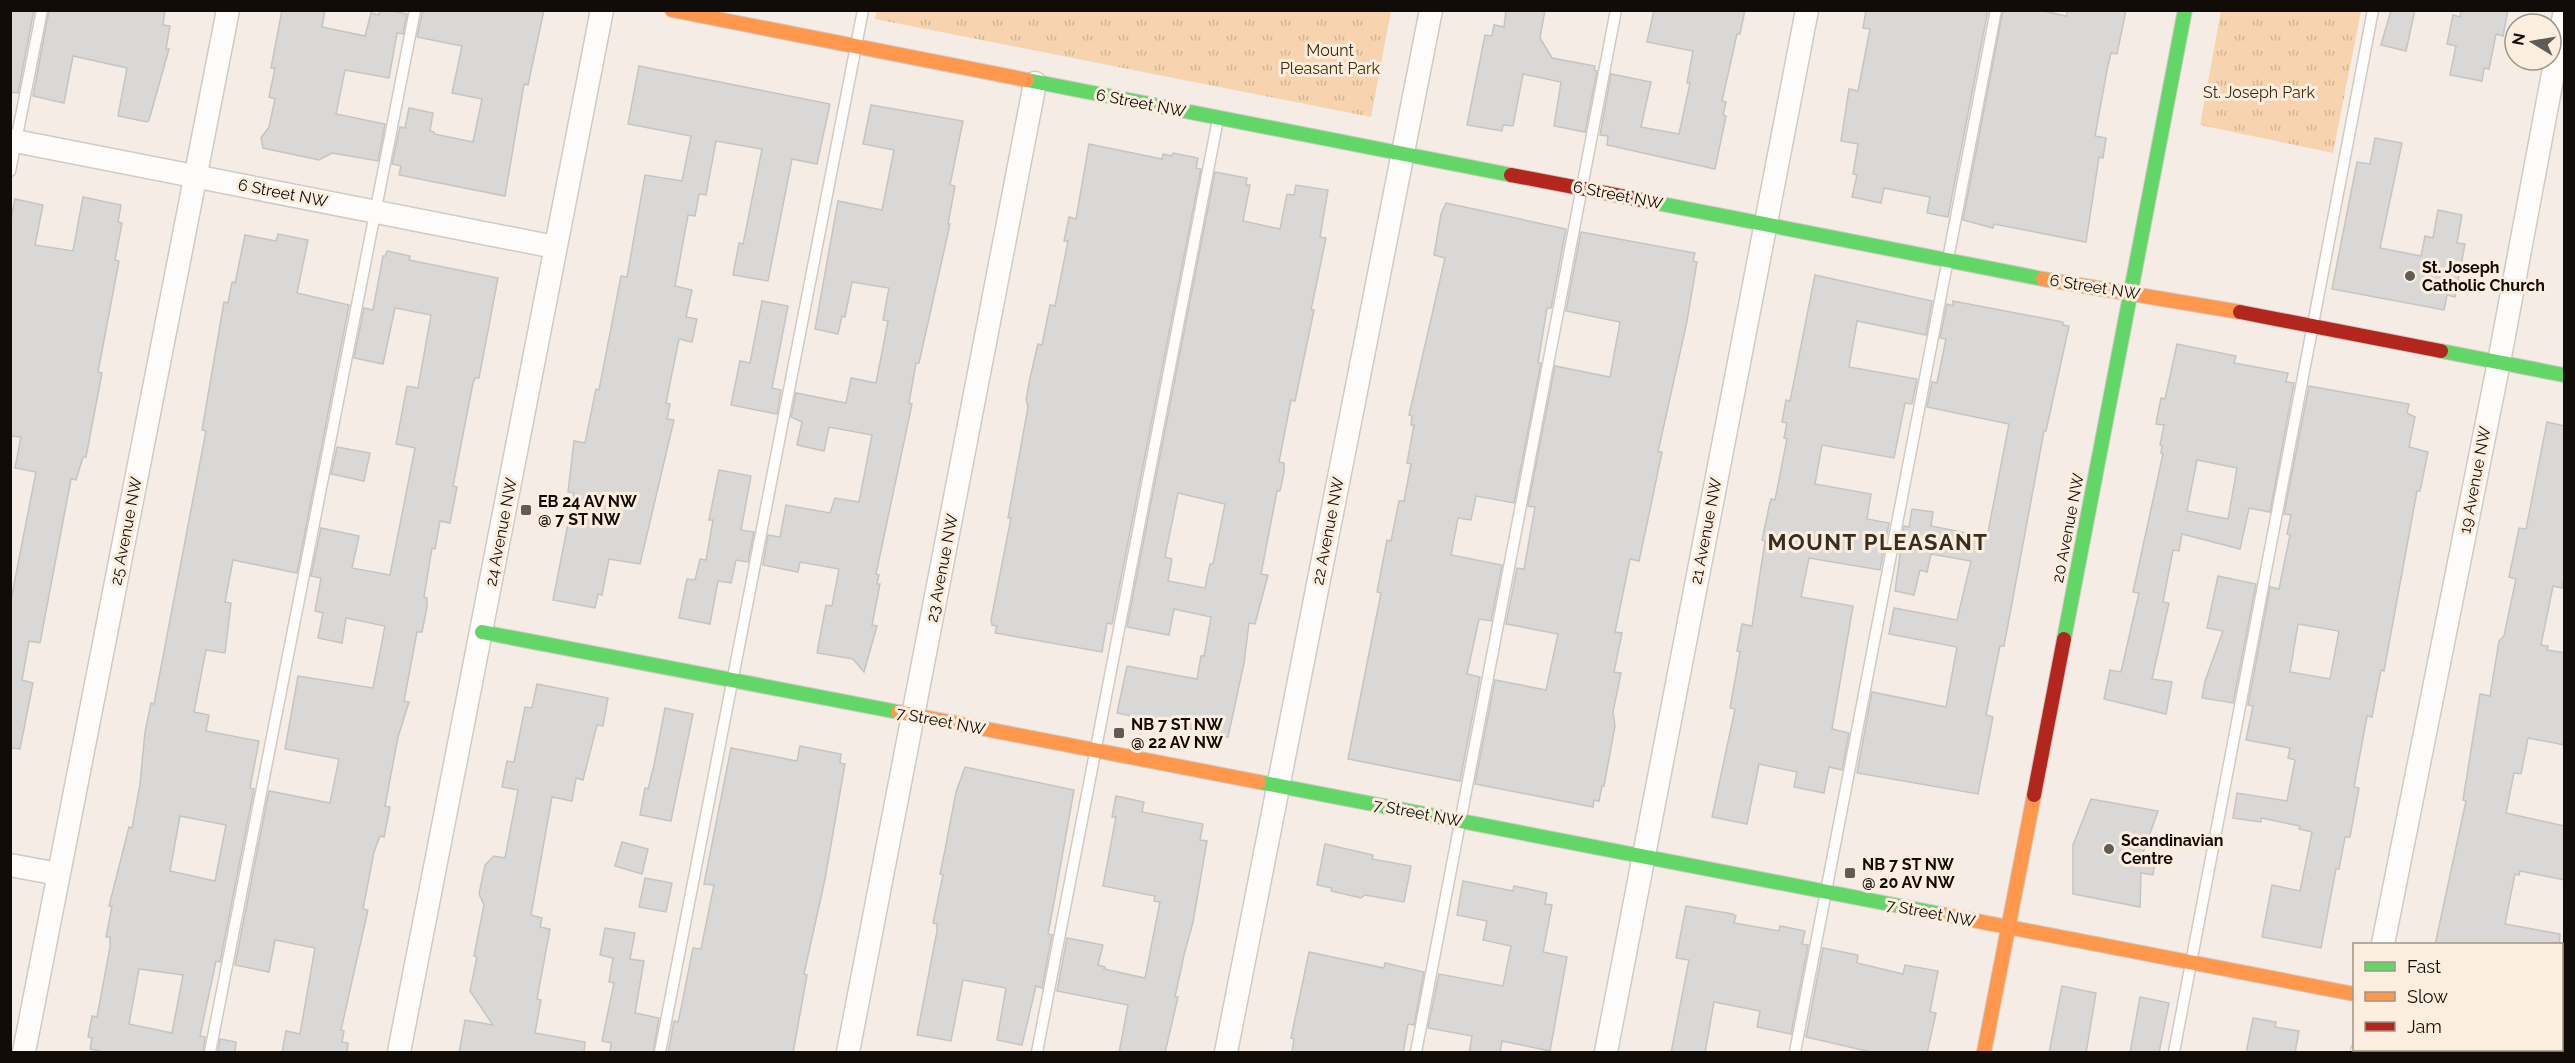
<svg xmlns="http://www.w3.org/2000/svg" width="2575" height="1063" font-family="Raleway,sans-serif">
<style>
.grass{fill:url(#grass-tufts)}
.building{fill:#d9d8d6;stroke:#c4c4c3;stroke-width:1.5;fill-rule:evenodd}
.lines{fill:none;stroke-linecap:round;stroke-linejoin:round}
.lane-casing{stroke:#d0cac3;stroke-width:13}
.street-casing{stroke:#d0cac3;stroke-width:25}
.fast-casing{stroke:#d0cac3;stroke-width:16}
.slow-casing{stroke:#d0cac3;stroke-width:16}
.jam-casing{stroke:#d0cac3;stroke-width:16}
.lane{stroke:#fefcfb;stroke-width:10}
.street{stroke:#fefcfb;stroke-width:22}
.fast{stroke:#63d668;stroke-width:14}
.slow{stroke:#ff974d;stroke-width:14}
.jam{stroke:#b3261e;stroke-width:14}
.poi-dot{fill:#615b55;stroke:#fceede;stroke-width:2}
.labels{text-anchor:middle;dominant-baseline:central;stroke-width:6;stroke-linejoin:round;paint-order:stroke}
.park-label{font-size:16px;fill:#422a0b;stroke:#fceede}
.street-label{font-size:16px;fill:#110c07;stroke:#fceede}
.poi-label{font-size:16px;font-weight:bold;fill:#110c07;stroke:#fceede;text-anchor:start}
.district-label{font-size:22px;font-weight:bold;letter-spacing:1.5px;fill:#382d21;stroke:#fceede}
</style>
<defs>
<pattern id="grass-tufts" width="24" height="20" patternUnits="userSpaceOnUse" patternTransform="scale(1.5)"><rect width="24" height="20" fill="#f7d4af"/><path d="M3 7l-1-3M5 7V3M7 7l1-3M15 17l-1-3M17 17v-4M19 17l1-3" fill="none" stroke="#d3b595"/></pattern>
</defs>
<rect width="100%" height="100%" fill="#f5ede5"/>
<g class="grass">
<path d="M 877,10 L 1391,10 L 1391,11 L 1371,117 L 875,19 Z"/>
<path d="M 2221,11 L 2361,11 L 2333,153 L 2200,125 Z"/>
</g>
<g class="building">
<path d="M 10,10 L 34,10 L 18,93 L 10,92 Z"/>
<path d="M 49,10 L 165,10 L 163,25 L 170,26 L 166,49 L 169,49 L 149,120 L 147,122 L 118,116 L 127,68 L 73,56 L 64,103 L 33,96 Z"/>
<path d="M 282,10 L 325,10 L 322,27 L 365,36 L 371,13 L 379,15 L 380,10 L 388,10 L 407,14 L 403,34 L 397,33 L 389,78 L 345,70 L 336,114 L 385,124 L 378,161 L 332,153 L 319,160 L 263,148 L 261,138 L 269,127 L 275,99 L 269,97 L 275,68 L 271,68 Z"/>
<path d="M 423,10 L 544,10 L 528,85 L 524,84 L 505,196 L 399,175 L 401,166 L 392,164 L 400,127 L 405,128 L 409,108 L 433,113 L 430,131 L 434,132 L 434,134 L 473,142 L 482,99 L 452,93 L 462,46 L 417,37 Z"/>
<path d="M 1506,10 L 1545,10 L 1540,38 L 1552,58 L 1595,66 L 1594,70 L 1597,71 L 1585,132 L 1554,126 L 1561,82 L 1523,74 L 1513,126 L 1503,125 L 1502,131 L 1467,125 L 1485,35 L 1492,36 L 1494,25 L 1504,27 Z"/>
<path d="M 1654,10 L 1745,10 L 1740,34 L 1737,34 L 1722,101 L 1726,102 L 1723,115 L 1726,116 L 1715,169 L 1607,145 L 1608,136 L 1600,135 L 1611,74 L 1651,82 L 1641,127 L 1679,134 L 1690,83 L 1687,83 L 1693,51 L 1647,42 Z"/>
<path d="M 1866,10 L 1988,10 L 1948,217 L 1927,213 L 1930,197 L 1884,188 L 1881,203 L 1852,197 L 1857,175 L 1853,174 L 1858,144 L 1841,141 L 1849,89 L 1858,91 L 1870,29 L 1863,28 Z"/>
<path d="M 2003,10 L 2039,10 L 2066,16 L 2068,10 L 2126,10 L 2117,54 L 2111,53 L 2107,70 L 2095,136 L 2106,138 L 2103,158 L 2099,157 L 2086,242 L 1994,224 L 1993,228 L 1963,220 Z"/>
<path d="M 2391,10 L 2415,10 L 2406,51 L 2381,45 Z"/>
<path d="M 2461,10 L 2508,10 L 2503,36 L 2496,34 L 2489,69 L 2484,68 L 2482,81 L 2450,75 L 2456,46 L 2447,44 L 2453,15 L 2460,17 Z"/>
<path d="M 639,66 L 830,104 L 817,164 L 792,159 L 768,281 L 733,275 L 739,243 L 743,244 L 762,149 L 716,141 L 706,195 L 699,194 L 695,216 L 688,215 L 675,286 L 692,290 L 686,317 L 697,319 L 692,342 L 679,339 L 666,403 L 670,404 L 667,419 L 674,420 L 640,564 L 609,559 L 602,595 L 598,594 L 595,608 L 553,600 L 574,493 L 568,492 L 574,441 L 585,443 L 596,389 L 599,390 L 621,276 L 627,277 L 645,175 L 682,181 L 691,136 L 628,124 Z"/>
<path d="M 871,105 L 963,121 L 950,185 L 955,186 L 948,224 L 950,224 L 919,363 L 916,363 L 909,403 L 912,404 L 876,574 L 879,575 L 877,584 L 880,584 L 872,625 L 877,626 L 864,672 L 853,659 L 817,653 L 826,605 L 832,606 L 839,569 L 800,562 L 798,572 L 763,565 L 768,535 L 780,537 L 786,505 L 830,513 L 835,498 L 859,502 L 872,435 L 829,427 L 824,451 L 797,445 L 802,422 L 791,417 L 796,393 L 846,403 L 851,378 L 876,383 L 888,321 L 883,320 L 889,288 L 852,282 L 845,317 L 842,316 L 838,334 L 815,329 L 838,201 L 882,210 L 894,150 L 863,144 Z"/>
<path d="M 2375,138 L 2402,143 L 2380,248 L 2421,256 L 2425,236 L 2433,238 L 2438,210 L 2462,215 L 2457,243 L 2465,244 L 2455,297 L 2447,295 L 2444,310 L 2332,289 L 2357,162 L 2370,164 Z"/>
<path d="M 1089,144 L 1162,159 L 1163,154 L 1172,156 L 1173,153 L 1198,158 L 1196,168 L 1201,169 L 1112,624 L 1107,623 L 1102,652 L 995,633 L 997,626 L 992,625 L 991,620 L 1011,518 L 1008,518 L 1028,407 L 1026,400 L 1030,378 L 1038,344 L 1042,345 L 1050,305 L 1055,306 L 1068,241 L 1064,241 L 1069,217 L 1076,219 Z"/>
<path d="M 1215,172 L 1247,178 L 1246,185 L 1250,185 L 1243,221 L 1280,229 L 1287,194 L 1294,195 L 1296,185 L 1328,190 L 1320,237 L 1326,238 L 1311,310 L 1314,310 L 1295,401 L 1291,400 L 1279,462 L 1284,463 L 1284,472 L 1280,491 L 1277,491 L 1261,574 L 1268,575 L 1255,624 L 1249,623 L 1244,663 L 1228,737 L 1117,713 L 1127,666 L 1197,679 L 1201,656 L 1204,656 L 1211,617 L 1174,609 L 1169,635 L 1127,627 ZM 1178,493 L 1225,504 L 1213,564 L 1210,564 L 1205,588 L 1168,581 L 1172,559 L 1165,557 Z"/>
<path d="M 83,197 L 121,205 L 118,222 L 122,223 L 115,260 L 119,261 L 98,372 L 102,373 L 86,457 L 83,457 L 76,480 L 71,479 L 40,643 L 29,641 L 22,680 L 33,683 L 20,749 L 10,748 L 10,605 L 36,472 L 15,468 L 21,437 L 10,436 L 10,224 L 15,199 L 43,205 L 35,245 L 73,251 Z"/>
<path d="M 1446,203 L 1566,229 L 1551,308 L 1547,308 L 1538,363 L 1541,363 L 1514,503 L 1476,496 L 1471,520 L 1458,518 L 1451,555 L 1502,565 L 1491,621 L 1479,619 L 1467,674 L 1480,677 L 1460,781 L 1348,759 L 1381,593 L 1377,592 L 1387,540 L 1391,541 L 1399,501 L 1404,501 L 1411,464 L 1407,463 L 1414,425 L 1411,425 L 1412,416 L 1409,415 L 1445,258 L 1434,255 L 1441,214 Z"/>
<path d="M 1581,232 L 1695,253 L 1693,261 L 1697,262 L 1687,321 L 1658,452 L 1662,452 L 1647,524 L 1639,561 L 1630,559 L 1615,632 L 1622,633 L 1614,672 L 1621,673 L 1613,712 L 1615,726 L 1604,786 L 1602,786 L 1599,801 L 1594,800 L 1593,807 L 1475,784 L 1495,680 L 1546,690 L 1558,634 L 1506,624 L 1517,568 L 1524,569 L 1535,507 L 1528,506 L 1555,366 L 1610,377 L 1620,322 L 1566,311 Z"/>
<path d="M 278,234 L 308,240 L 297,293 L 349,305 L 297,573 L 233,560 L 225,602 L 231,603 L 225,653 L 206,650 L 194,712 L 209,715 L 206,731 L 259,741 L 250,788 L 254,789 L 220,962 L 216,961 L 200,1036 L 205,1037 L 203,1053 L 106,1053 L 90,1049 L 92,1038 L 88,1037 L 92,1016 L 97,1017 L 110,947 L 110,937 L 106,937 L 112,906 L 109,906 L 129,827 L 132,828 L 140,784 L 145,732 L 151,703 L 154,704 L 206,431 L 202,430 L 224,302 L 228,303 L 232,282 L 235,283 L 245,235 L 276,241 ZM 180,816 L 226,825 L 215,881 L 170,871 ZM 139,969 L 183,975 L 172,1033 L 129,1024 Z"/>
<path d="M 387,251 L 410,256 L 409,260 L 498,278 L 479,378 L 475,378 L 473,383 L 453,486 L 457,487 L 450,523 L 440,521 L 435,549 L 432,548 L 424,597 L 427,598 L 427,607 L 422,632 L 417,632 L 404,701 L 409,702 L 398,737 L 385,806 L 390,807 L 384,837 L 380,836 L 374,852 L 363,909 L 368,910 L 341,1030 L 344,1031 L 342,1042 L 348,1043 L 347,1053 L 282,1053 L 286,1031 L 300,1034 L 315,948 L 275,940 L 269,972 L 235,965 L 269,791 L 330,803 L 339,759 L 285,749 L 298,676 L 373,688 L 385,626 L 346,618 L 342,643 L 318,638 L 323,613 L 315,611 L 321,578 L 311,576 L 321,528 L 359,536 L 352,568 L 390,575 L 415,448 L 396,444 L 407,386 L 418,388 L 431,315 L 395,308 L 383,364 L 354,358 L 364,308 L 373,310 L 383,256 L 385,256 Z"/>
<path d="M 1815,275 L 1932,301 L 1926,335 L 1857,321 L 1849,367 L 1917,379 L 1912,404 L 1905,403 L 1894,458 L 1822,445 L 1815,484 L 1871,494 L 1867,519 L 1889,523 L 1880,570 L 1809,558 L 1801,597 L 1853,606 L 1832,729 L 1849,733 L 1842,770 L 1829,767 L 1824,793 L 1794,787 L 1797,772 L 1759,764 L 1747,824 L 1712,817 L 1735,709 L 1730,708 L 1740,652 L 1737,651 L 1742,624 L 1752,626 L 1765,541 L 1762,540 L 1769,507 L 1771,499 L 1775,500 L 1787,439 L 1784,438 L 1787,423 L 1782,422 L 1786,400 L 1790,401 L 1793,386 Z"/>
<path d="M 762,301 L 788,306 L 772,388 L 781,390 L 777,414 L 731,405 L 740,361 L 750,363 Z"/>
<path d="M 1953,301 L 2063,322 L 2063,325 L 2069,326 L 2046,431 L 2044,431 L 2004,646 L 2000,646 L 1986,715 L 1993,717 L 1978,794 L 1857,773 L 1872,692 L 1946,707 L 1957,647 L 1889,634 L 1894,608 L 1957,620 L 1971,561 L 1931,554 L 1927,572 L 1920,570 L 1914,595 L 1895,591 L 1904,526 L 1909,527 L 1912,509 L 1933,512 L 1931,526 L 1987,537 L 2009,424 L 1927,407 L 1932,382 L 1937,383 L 1946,339 L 1940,338 L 1947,304 L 1953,306 Z"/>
<path d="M 2177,344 L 2236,356 L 2234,363 L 2288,373 L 2286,382 L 2294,383 L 2270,512 L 2249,508 L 2240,549 L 2182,534 L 2179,551 L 2173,550 L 2163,602 L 2169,603 L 2152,679 L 2172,682 L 2166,714 L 2104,699 L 2110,670 L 2121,672 L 2139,593 L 2133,592 L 2163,454 L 2161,453 L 2162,446 L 2160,445 L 2164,425 L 2156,424 L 2157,418 L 2161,398 L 2165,399 ZM 2197,460 L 2237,468 L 2228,519 L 2187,511 Z"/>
<path d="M 2309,386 L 2409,404 L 2407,413 L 2415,417 L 2409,447 L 2428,452 L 2420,491 L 2417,491 L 2384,671 L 2381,670 L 2372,717 L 2367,716 L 2354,787 L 2359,788 L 2350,837 L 2345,837 L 2339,869 L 2336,869 L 2321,948 L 2262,937 L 2272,885 L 2300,891 L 2312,832 L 2299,829 L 2300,826 L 2261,818 L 2261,822 L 2233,818 L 2237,793 L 2287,801 L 2295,760 L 2288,758 L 2290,748 L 2246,740 L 2253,706 L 2248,705 L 2270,587 L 2279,589 L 2290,535 L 2287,534 L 2291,515 L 2284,514 ZM 2298,624 L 2339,631 L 2330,679 L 2290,672 Z"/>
<path d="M 2547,422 L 2565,426 L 2565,573 L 2562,588 L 2553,586 L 2541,645 L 2548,646 L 2547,650 L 2565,653 L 2565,745 L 2528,738 L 2521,774 L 2514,773 L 2506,813 L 2565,826 L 2565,880 L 2520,871 L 2519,875 L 2515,874 L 2505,924 L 2560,934 L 2559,945 L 2435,945 L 2466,801 L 2463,800 L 2480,694 L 2490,696 L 2499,641 L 2504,636 L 2516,579 L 2509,577 L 2519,528 L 2526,529 Z"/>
<path d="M 337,447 L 370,453 L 364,481 L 331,474 Z"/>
<path d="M 719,470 L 751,476 L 741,530 L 754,532 L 748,562 L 736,560 L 731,583 L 718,581 L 710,624 L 679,618 L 687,579 L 695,580 L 700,559 L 706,560 L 713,520 L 709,520 Z"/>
<path d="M 2218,576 L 2256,584 L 2233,703 L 2202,698 L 2205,681 L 2223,631 L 2207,628 Z"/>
<path d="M 537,684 L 608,698 L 603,726 L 597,725 L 583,780 L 576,778 L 572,801 L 552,797 L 531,915 L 542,918 L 540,927 L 550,929 L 537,999 L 541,1000 L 535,1033 L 585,1042 L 584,1053 L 459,1053 L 465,1020 L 493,1025 L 470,991 L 477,957 L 474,956 L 484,905 L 479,894 L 485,865 L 494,856 L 505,858 L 518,790 L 502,787 L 507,761 L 514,762 L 525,707 L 532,708 Z"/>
<path d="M 665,708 L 693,714 L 671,821 L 640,815 L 645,788 L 648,789 L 654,765 Z"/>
<path d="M 800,746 L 841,754 L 840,763 L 845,764 L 825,879 L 804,974 L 807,975 L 793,1053 L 668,1053 L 674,1021 L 678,1022 L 682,1004 L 693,948 L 701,949 L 714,885 L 704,884 L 731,748 L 797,761 Z"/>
<path d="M 965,767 L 1074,790 L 1054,902 L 1048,934 L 1052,935 L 1042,988 L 1036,986 L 1022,1045 L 997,1040 L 1006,988 L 963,980 L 951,1041 L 917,1035 L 937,931 L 937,924 L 933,923 L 943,875 L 940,874 L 945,850 L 956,792 Z"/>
<path d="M 1116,796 L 1144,802 L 1142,812 L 1203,824 L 1200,840 L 1207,841 L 1193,922 L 1184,955 L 1175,997 L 1178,997 L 1165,1053 L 1119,1053 L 1128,1005 L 1057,991 L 1067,938 L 1103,945 L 1098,965 L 1105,967 L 1104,969 L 1145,978 L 1160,902 L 1154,901 L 1155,896 L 1103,886 L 1116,817 L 1112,817 Z"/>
<path d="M 2091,799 L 2158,811 L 2143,853 L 2156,856 L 2153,875 L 2141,873 L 2140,907 L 2073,894 L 2073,845 Z"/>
<path d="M 622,842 L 648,849 L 642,874 L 615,866 Z"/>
<path d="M 1325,844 L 1373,855 L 1372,859 L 1411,866 L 1404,902 L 1365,895 L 1361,898 L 1331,891 L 1332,888 L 1317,885 Z"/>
<path d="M 645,878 L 672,883 L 666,912 L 639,907 Z"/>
<path d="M 1463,881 L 1513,891 L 1514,886 L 1547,893 L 1545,904 L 1552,905 L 1543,952 L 1567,957 L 1550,1051 L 1502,1041 L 1500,1053 L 1469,1053 L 1472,1036 L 1428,1028 L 1439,974 L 1503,986 L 1511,946 L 1483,940 L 1487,921 L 1457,915 Z"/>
<path d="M 1686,906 L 1733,914 L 1736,916 L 1734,923 L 1779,931 L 1780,926 L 1805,931 L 1802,944 L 1808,945 L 1791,1034 L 1757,1027 L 1760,1011 L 1714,1002 L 1705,1053 L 1671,1053 L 1689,960 L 1676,958 Z"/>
<path d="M 605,928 L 635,933 L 630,959 L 644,961 L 635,1013 L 659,1018 L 653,1053 L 610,1053 L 611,1043 L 602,1041 L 614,983 L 609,982 L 613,958 L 600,955 Z"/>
<path d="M 1823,948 L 1858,955 L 1857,963 L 1903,974 L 1905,965 L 1938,971 L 1930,1012 L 1936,1013 L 1927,1053 L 1875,1053 L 1806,1037 Z"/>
<path d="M 1309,952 L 1384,968 L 1385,963 L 1424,972 L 1414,1025 L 1408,1024 L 1403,1053 L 1292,1053 L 1294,1039 L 1291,1038 Z"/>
<path d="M 2062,986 L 2096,993 L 2086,1053 L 2049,1053 Z"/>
<path d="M 2140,997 L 2169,1003 L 2159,1053 L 2130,1053 Z"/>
<path d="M 2253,1018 L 2276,1022 L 2275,1027 L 2299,1031 L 2295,1053 L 2246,1053 Z"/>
<path d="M 220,1039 L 236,1042 L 235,1053 L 218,1053 Z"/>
</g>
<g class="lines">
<defs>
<g id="lane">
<path d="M 10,171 L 42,10"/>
<path d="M 2562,1000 L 2564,985"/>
<path d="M 210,1052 L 415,10"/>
<path d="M 660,1052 L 863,10"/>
<path d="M 1037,1052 L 1218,119"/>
<path d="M 1416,1052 L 1616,10"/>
<path d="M 1795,1052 L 1996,10"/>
<path d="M 2174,1052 L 2373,10"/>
<path d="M 2551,1052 L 2552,1050"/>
</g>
<g id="street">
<path d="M 10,140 L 555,247"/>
<path d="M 10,865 L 58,874"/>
<path d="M 2383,944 L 2499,362 L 2564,15"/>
<path d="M 2562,1035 L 2564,1036"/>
<path d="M 24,1052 L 228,10"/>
<path d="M 399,1052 L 602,10"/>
<path d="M 848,1052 L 1035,83"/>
<path d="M 1226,1052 L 1431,10"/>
<path d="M 1606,1052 L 1807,10"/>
<path d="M 2362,1052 L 2363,1050"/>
</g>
<g id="fast">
<path d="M 1027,80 L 1511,175"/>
<path d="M 1652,202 L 2043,279"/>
<path d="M 2441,351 L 2564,375"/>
<path d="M 482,632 L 898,712"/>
<path d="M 2064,639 L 2185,10"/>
<path d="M 1259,782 L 1946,915"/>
</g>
<g id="slow">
<path d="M 672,10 L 1027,80"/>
<path d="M 2043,279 L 2240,312"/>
<path d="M 898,712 L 1259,782"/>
<path d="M 1946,915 L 2354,994"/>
<path d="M 1984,1052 L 2034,795"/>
</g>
<g id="jam">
<path d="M 1511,175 L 1652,202"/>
<path d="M 2240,312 L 2441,351"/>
<path d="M 2034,795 L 2064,639"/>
</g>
</defs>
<use href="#lane" class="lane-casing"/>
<use href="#street" class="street-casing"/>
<use href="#fast" class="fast-casing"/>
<use href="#slow" class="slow-casing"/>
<use href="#jam" class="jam-casing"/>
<use href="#lane" class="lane"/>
<use href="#street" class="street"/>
<use href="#fast" class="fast"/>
<use href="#slow" class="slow"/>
<use href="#jam" class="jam"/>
</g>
<g class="poi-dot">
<circle cx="2410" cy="276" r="6"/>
<rect x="520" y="504" width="12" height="12" rx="3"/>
<rect x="1113" y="727" width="12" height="12" rx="3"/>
<circle cx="2109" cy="849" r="6"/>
<rect x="1844" y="867" width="12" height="12" rx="3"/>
</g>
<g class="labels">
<g class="park-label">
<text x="1330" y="50">Mount<tspan x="1330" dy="18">Pleasant Park</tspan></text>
<text x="2259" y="92">St. Joseph Park</text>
</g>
<g class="street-label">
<text transform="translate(1141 103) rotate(11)">6 Street NW</text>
<text transform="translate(283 193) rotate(11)">6 Street NW</text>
<text transform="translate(1618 195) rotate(11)">6 Street NW</text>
<text transform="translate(2095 287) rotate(9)">6 Street NW</text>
<text transform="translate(2475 480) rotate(-79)">19 Avenue NW</text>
<text transform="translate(2068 528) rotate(-79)">20 Avenue NW</text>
<text transform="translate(126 531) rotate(-79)">25 Avenue NW</text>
<text transform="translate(1328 531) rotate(-79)">22 Avenue NW</text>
<text transform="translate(1706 531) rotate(-79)">21 Avenue NW</text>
<text transform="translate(501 532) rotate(-79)">24 Avenue NW</text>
<text transform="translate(942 568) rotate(-79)">23 Avenue NW</text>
<text transform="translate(941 721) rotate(11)">7 Street NW</text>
<text transform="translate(1418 813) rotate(11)">7 Street NW</text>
<text transform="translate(1931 913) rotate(11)">7 Street NW</text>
</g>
<g class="poi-label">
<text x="2422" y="267">St. Joseph<tspan x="2422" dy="18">Catholic Church</tspan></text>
<text x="538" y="501">EB 24 AV NW<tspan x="538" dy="18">@ 7 ST NW</tspan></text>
<text x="1131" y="724">NB 7 ST NW<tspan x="1131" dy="18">@ 22 AV NW</tspan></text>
<text x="2121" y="840">Scandinavian<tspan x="2121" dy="18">Centre</tspan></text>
<text x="1862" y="864">NB 7 ST NW<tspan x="1862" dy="18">@ 20 AV NW</tspan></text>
</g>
<g class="district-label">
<text x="1878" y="542">MOUNT PLEASANT</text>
</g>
</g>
<rect width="2575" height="1063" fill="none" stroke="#110c07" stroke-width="24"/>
<rect x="2353" y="943" width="210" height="108" fill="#fceede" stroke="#9e9488" stroke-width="1.5"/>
<rect x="2365" y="962" width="30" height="9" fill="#63d668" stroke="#9e9488" stroke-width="1.5"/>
<text x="2407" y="973" font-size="18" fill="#110c07">Fast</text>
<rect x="2365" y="992" width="30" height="9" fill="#ff974d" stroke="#9e9488" stroke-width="1.5"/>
<text x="2407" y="1003" font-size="18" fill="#110c07">Slow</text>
<rect x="2365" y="1022" width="30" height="9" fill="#b3261e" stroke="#9e9488" stroke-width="1.5"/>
<text x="2407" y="1033" font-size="18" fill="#110c07">Jam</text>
<g transform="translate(2533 42) rotate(281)"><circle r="28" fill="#fceede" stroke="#9e9488" stroke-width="1.5"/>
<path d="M0-4.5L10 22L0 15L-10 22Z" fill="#615b55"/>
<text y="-9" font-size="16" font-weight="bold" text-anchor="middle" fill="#110c07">N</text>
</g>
</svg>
